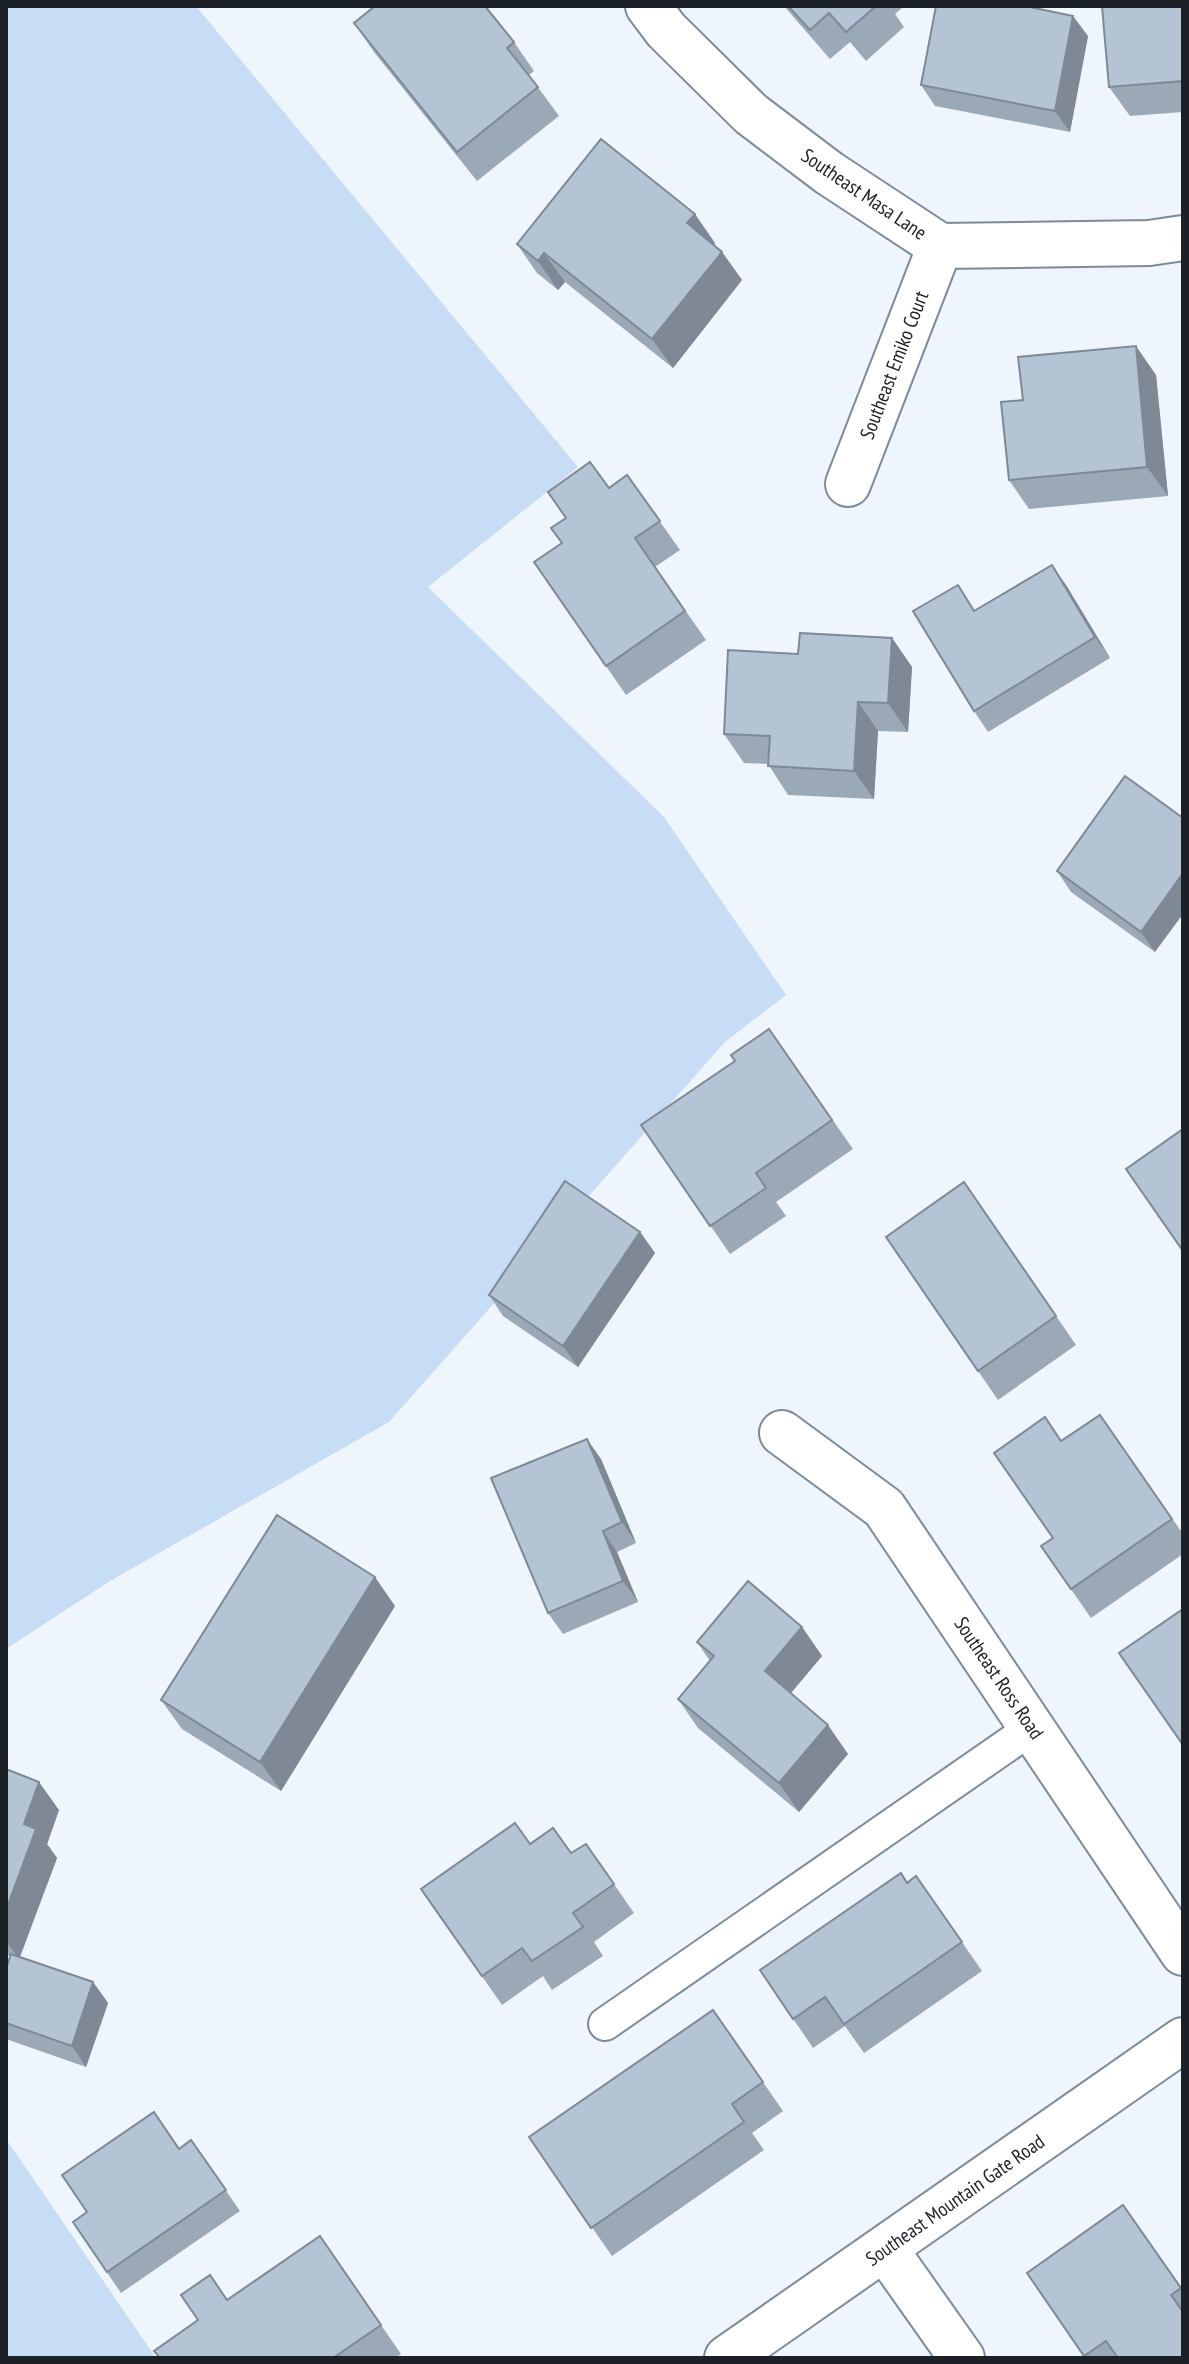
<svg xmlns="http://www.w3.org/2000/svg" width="1189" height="2364" font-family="'PT Sans Narrow',sans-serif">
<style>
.green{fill:#c6ddf5}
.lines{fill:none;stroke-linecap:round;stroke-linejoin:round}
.lane-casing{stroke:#7b8b9a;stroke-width:36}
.street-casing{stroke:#7b8b9a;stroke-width:48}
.secondary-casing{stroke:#7b8b9a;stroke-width:48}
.lane{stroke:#fff;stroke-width:32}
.street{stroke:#fff;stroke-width:44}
.secondary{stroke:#fff;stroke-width:44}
.wall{fill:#9ba9b7}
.shaded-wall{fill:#7e8995}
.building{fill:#b4c4d5;stroke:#7e8995;stroke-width:2}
.labels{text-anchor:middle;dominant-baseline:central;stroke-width:6;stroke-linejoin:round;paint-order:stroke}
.street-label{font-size:20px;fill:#1b2127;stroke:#fff}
</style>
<rect width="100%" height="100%" fill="#eff5fc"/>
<g class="green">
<path d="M 6,6 L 196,6 L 578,467 L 428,587 L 664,817 L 786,995 L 725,1042 L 389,1422 L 110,1581 L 6,1649 Z"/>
<path d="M 6,2139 L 156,2358 L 6,2358 Z"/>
</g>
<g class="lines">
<defs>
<path id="lane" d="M 605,2024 L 1032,1728"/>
<g id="street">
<path d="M 648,6 L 666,30 L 751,114 L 829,173 L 940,246 L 1149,243 L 1183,238"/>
<path d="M 848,484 L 940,246"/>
<path d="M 782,1433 L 884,1508 L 1183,1953"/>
<path d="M 885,2249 L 962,2358"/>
</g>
<path id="secondary" d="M 727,2358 L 1183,2040"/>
</defs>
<use href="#lane" class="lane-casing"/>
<use href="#street" class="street-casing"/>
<use href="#secondary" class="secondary-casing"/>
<use href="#lane" class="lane"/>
<use href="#street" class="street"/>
<use href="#secondary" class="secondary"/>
</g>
<g class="wall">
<path d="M 784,6 L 904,6 L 895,14 L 904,27 L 866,61 L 850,42 L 830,59 Z"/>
<path d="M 1183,6 L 1183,112 L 1130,116 L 1109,87 Z"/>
<path d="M 354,23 L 514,42 L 534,71 L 529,75 L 559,116 L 477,181 L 374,52 Z"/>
<path d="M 1088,36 L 1070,132 L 935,106 L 921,85 Z"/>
<path d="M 715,243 L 714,245 L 722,252 L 742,280 L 673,368 L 565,282 L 558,290 L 537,273 L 517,244 Z"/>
<path d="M 1156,375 L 1168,496 L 1029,509 L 1009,480 L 1023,400 Z"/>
<path d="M 627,475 L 680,550 L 655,567 L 706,640 L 626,695 L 534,562 L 562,543 L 566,518 Z"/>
<path d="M 1066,585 L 1110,658 L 988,732 L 974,711 L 975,610 Z"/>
<path d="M 892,638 L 912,667 L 908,732 L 878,731 L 874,799 L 788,795 L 768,764 L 744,763 L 724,734 L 798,654 Z"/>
<path d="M 1125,776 L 1155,952 L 1071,892 L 1057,871 Z"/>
<path d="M 769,1029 L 853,1149 L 776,1202 L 786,1216 L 730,1254 L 641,1125 L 735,1061 Z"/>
<path d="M 964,1182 L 1076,1345 L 998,1400 L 886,1237 Z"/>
<path d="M 640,1232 L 655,1253 L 578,1367 L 503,1316 L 489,1295 Z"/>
<path d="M 1100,1415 L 1183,1534 L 1183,1554 L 1091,1618 L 1041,1546 L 1053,1538 L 1062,1440 Z"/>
<path d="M 601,1459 L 636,1543 L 617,1552 L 638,1602 L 563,1634 L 548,1613 Z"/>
<path d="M 395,1606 L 281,1791 L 182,1729 L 161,1700 Z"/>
<path d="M 802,1627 L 822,1656 L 791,1693 L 848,1754 L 799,1812 L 698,1728 L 678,1699 L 710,1661 L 697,1642 Z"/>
<path d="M 6,1769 L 59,1810 L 47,1844 L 57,1858 L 20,1957 L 93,1982 L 108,2003 L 86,2067 L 6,2039 L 6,1969 L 10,1956 L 6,1955 Z"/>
<path d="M 530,1844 L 571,1853 L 586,1844 L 634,1913 L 594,1942 L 603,1956 L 552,1990 L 543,1976 L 502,2005 L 421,1889 Z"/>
<path d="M 916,1876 L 982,1971 L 864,2053 L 845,2026 L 813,2048 L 760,1970 Z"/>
<path d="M 713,2010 L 783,2111 L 752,2133 L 764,2150 L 612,2256 L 529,2137 Z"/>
<path d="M 191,2140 L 240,2211 L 121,2293 L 73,2222 Z"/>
<path d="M 1123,2205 L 1183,2291 L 1183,2358 L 1086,2358 L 1027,2273 Z"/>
<path d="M 320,2236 L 401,2354 L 395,2358 L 160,2358 L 227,2300 Z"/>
</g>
<g class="shaded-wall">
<path d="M 1073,16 L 1088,36 L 1070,132 L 1055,111 Z"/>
<path d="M 695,214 L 715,243 L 707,252 L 687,223 Z"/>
<path d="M 722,252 L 742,280 L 673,368 L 652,339 Z"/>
<path d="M 544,253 L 565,282 L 558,290 L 538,261 Z"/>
<path d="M 1136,346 L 1156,375 L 1168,496 L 1147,467 Z"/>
<path d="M 1052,565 L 1066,585 L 1110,658 L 1095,637 Z"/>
<path d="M 892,638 L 912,667 L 908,732 L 888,703 Z"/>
<path d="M 858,702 L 878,731 L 874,799 L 854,771 Z"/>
<path d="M 1183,873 L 1183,914 L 1155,952 L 1141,932 Z"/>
<path d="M 640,1232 L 655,1253 L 578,1367 L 563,1346 Z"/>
<path d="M 587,1439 L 601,1459 L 636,1543 L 622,1522 Z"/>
<path d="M 603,1531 L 617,1552 L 638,1602 L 623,1581 Z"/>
<path d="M 375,1577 L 395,1606 L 281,1791 L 260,1762 Z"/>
<path d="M 802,1627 L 822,1656 L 785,1700 L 765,1671 Z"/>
<path d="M 828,1725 L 848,1754 L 799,1812 L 779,1783 Z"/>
<path d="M 39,1782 L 59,1810 L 47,1844 L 57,1858 L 19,1959 L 6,1941 L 6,1910 L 24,1824 Z"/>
<path d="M 93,1982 L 108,2003 L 86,2067 L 72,2046 Z"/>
</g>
<g class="building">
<path d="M 375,6 L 485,6 L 514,42 L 507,48 L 538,87 L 457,152 L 354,23 Z"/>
<path d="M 788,6 L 876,6 L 846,32 L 829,13 L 810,30 Z"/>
<path d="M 936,6 L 1025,6 L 1073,16 L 1055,111 L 921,85 Z"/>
<path d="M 1102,6 L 1183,6 L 1183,81 L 1109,87 Z"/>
<path d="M 601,139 L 695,214 L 687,223 L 722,252 L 652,339 L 544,253 L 538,261 L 517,244 Z"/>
<path d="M 1136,346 L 1147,467 L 1009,480 L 1001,402 L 1023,400 L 1018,357 Z"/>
<path d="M 590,462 L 609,488 L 627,475 L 660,521 L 635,538 L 685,611 L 606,666 L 534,562 L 562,543 L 551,528 L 566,518 L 548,492 Z"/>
<path d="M 1052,565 L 1095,637 L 974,711 L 913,611 L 958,585 L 974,611 Z"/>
<path d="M 800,633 L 892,638 L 888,703 L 858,702 L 854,771 L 768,766 L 770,736 L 724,734 L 728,650 L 798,654 Z"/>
<path d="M 1125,776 L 1183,818 L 1183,873 L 1141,932 L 1057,871 Z"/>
<path d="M 769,1029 L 832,1120 L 756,1173 L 766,1188 L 710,1226 L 641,1125 L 735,1061 L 731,1055 Z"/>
<path d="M 1183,1129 L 1183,1251 L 1126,1169 Z"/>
<path d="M 565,1181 L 640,1232 L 563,1346 L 489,1295 Z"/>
<path d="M 964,1182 L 1056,1316 L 978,1371 L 886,1237 Z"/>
<path d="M 1100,1415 L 1172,1519 L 1071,1589 L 1041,1546 L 1053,1538 L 994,1453 L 1045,1417 L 1061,1441 Z"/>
<path d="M 587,1439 L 622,1522 L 603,1531 L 623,1581 L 548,1613 L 491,1478 Z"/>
<path d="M 277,1515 L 375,1577 L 260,1762 L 161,1700 Z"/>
<path d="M 748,1581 L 802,1627 L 765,1671 L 828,1725 L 779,1783 L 678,1699 L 714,1656 L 697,1642 Z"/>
<path d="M 1183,1609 L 1183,1745 L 1119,1653 Z"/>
<path d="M 6,1769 L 39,1782 L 24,1824 L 36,1829 L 6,1910 Z"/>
<path d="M 515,1823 L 530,1844 L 553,1828 L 571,1853 L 586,1844 L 614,1884 L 573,1913 L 583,1927 L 532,1961 L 522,1948 L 482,1976 L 421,1889 Z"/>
<path d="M 901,1873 L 907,1883 L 916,1876 L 962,1942 L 844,2024 L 825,1997 L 793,2019 L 760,1970 Z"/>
<path d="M 11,1954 L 93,1982 L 72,2046 L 6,2023 L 6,1969 Z"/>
<path d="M 713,2010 L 763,2082 L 732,2104 L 744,2122 L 591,2228 L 529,2137 Z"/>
<path d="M 154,2112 L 179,2149 L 191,2140 L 226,2190 L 107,2272 L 73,2222 L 87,2212 L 62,2175 Z"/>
<path d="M 1123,2205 L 1181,2288 L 1171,2295 L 1183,2312 L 1183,2358 L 1118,2358 L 1106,2341 L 1084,2356 L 1027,2273 Z"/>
<path d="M 320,2236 L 381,2325 L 333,2358 L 160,2358 L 154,2351 L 198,2320 L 181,2295 L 210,2275 L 227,2300 Z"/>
</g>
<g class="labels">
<g class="street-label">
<text transform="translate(864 194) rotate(34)">Southeast Masa Lane</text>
<text transform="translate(894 365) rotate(-69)">Southeast Emiko Court</text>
<text transform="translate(999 1678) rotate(56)">Southeast Ross Road</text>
<text transform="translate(955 2200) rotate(-35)">Southeast Mountain Gate Road</text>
</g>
</g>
<rect width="1189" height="2364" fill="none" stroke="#1b2127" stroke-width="16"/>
</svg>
